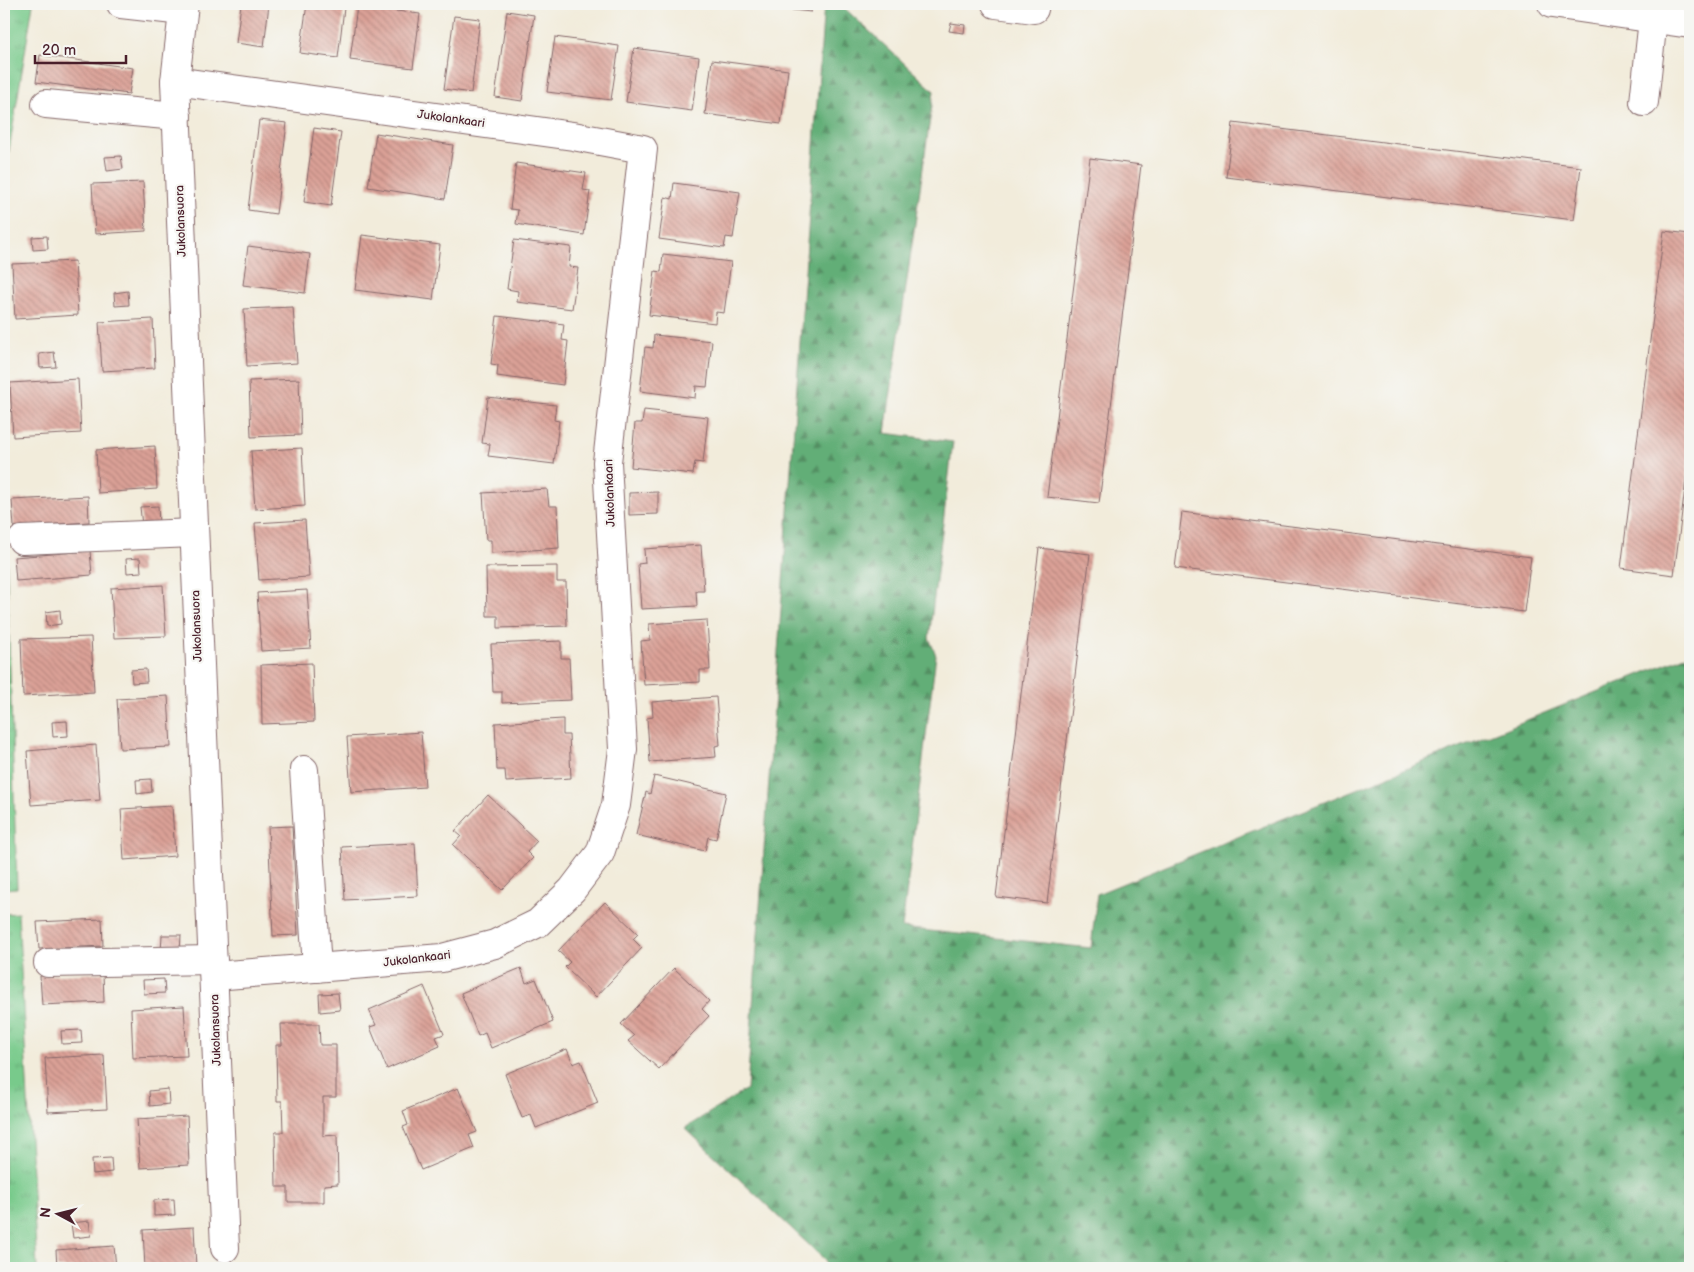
<svg xmlns="http://www.w3.org/2000/svg" width="1694" height="1272" font-family="'Balsamiq Sans',sans-serif">
<style>
.grass{fill:url(#grass-tufts);stroke:#61745b}
.forest{fill:url(#forest-firs);stroke:#566651}
.building{fill:url(#building-back-hatch)}
.lines{fill:none;stroke-linecap:round;stroke-linejoin:round}
.minor-casing{stroke:#856769;stroke-width:30}
.minor{stroke:#fff;stroke-width:28}
.labels{text-anchor:middle;dominant-baseline:central;stroke-width:4.5;stroke-linejoin:round;paint-order:stroke}
.street-label{font-size:12px;fill:#4a1f2b;stroke:#f6f6f2}
</style>
<defs>
<pattern id="grass-tufts" width="24" height="20" patternUnits="userSpaceOnUse" patternTransform="scale(1.25)"><rect width="24" height="20" fill="#78ca8b"/><path d="M3 7l-1-3M5 7V3M7 7l1-3M15 17l-1-3M17 17v-4M19 17l1-3" fill="none" stroke="#69ad78"/></pattern>
<pattern id="forest-firs" width="22" height="20" patternUnits="userSpaceOnUse" patternTransform="scale(1.25)"><rect width="22" height="20" fill="#62ae77"/><path d="M5 1l3.5 6h-7zM16 11l3.5 6h-7z" fill="#538d62"/></pattern>
<pattern id="building-back-hatch" width="6" height="6" patternUnits="userSpaceOnUse" patternTransform="scale(1.25)"><rect width="6" height="6" fill="#dba197"/><path d="M-1 5l2 2M0 0l6 6M5-1l2 2" fill="none" stroke="#b4837b"/></pattern>
</defs>
<rect width="100%" height="100%" fill="#f6f6f2"/>
<filter id="ink" filterUnits="userSpaceOnUse"><feTurbulence type="fractalNoise" baseFrequency=".02" numOctaves="2"/><feDisplacementMap in="SourceGraphic" scale="10" xChannelSelector="R" yChannelSelector="G"/><feConvolveMatrix kernelMatrix="1 2 1 2 8 2 1 2 1" color-interpolation-filters="sRGB"/></filter>
<filter id="wash" filterUnits="userSpaceOnUse"><feTurbulence type="fractalNoise" baseFrequency=".0096" numOctaves="4" result="noise"/><feDisplacementMap in="SourceGraphic" scale="20" xChannelSelector="R" yChannelSelector="G"/><feGaussianBlur stdDeviation="1.12" result="paint"/><feColorMatrix in="noise" values="0 0 0 0 0 0 0 0 0 0 0 0 0 0 0 0 0 1.4 0 .05"/><feComposite in="paint" operator="in"/></filter>
<g filter="url(#wash)">
<rect width="100%" height="100%" fill="#f2ecdb"/>
<g class="grass">
<path d="M 4,4 L 33,4 L 4,181 Z"/>
<path d="M 4,482 L 17,888 L 4,889 Z"/>
<path d="M 18,913 L 37,1268 L 4,1268 L 4,914 Z"/>
</g>
<path class="forest" d="M 824,4 L 840,4 L 934,91 L 885,433 L 953,442 L 929,638 L 936,655 L 902,928 L 1091,948 L 1097,894 L 1690,654 L 1690,1268 L 827,1268 L 825,1260 L 685,1128 L 747,1089 Z"/>
<g id="blocks">
<g class="building">
<path d="M 241,4 L 269,4 L 264,47 L 236,43 Z"/>
<path d="M 307,4 L 344,8 L 338,58 L 300,53 Z"/>
<path d="M 756,4 L 812,4 L 811,12 L 755,6 Z"/>
<path d="M 357,6 L 420,14 L 413,68 L 350,60 Z"/>
<path d="M 507,11 L 534,15 L 522,101 L 495,97 Z"/>
<path d="M 454,16 L 480,19 L 471,93 L 444,89 Z"/>
<path d="M 951,23 L 965,25 L 964,33 L 949,31 Z"/>
<path d="M 555,37 L 619,46 L 611,100 L 547,92 Z"/>
<path d="M 634,48 L 699,57 L 692,111 L 626,102 Z"/>
<path d="M 40,55 L 133,68 L 129,94 L 36,82 Z"/>
<path d="M 712,60 L 788,70 L 781,124 L 705,114 Z"/>
<path d="M 259,120 L 287,123 L 276,214 L 248,210 Z"/>
<path d="M 1233,123 L 1581,167 L 1574,220 L 1226,177 Z"/>
<path d="M 314,128 L 341,132 L 331,206 L 304,202 Z"/>
<path d="M 376,133 L 453,145 L 445,199 L 368,187 Z"/>
<path d="M 121,156 L 123,169 L 107,171 L 105,157 Z"/>
<path d="M 1090,158 L 1141,165 L 1099,503 L 1047,497 Z"/>
<path d="M 516,163 L 586,173 L 583,190 L 590,191 L 584,235 L 516,224 L 518,210 L 510,209 Z"/>
<path d="M 143,182 L 146,231 L 95,234 L 92,184 Z"/>
<path d="M 674,183 L 740,192 L 733,238 L 726,237 L 724,248 L 659,239 L 665,197 L 672,199 Z"/>
<path d="M 1664,231 L 1690,234 L 1690,448 L 1674,575 L 1621,568 Z"/>
<path d="M 362,235 L 440,245 L 433,300 L 355,290 Z"/>
<path d="M 47,236 L 48,249 L 33,250 L 32,237 Z"/>
<path d="M 514,240 L 571,247 L 569,267 L 578,268 L 572,309 L 517,302 L 518,291 L 507,289 Z"/>
<path d="M 248,246 L 310,254 L 305,293 L 243,285 Z"/>
<path d="M 663,254 L 731,262 L 724,313 L 716,312 L 715,323 L 649,315 L 655,271 L 661,272 Z"/>
<path d="M 75,261 L 78,315 L 15,319 L 12,264 Z"/>
<path d="M 128,291 L 129,305 L 115,306 L 114,293 Z"/>
<path d="M 293,307 L 297,363 L 247,366 L 244,309 Z"/>
<path d="M 497,316 L 564,324 L 562,340 L 568,341 L 563,385 L 497,376 L 498,365 L 491,364 Z"/>
<path d="M 153,319 L 155,368 L 102,371 L 99,322 Z"/>
<path d="M 654,335 L 712,341 L 707,387 L 696,386 L 695,398 L 640,391 L 645,347 L 653,348 Z"/>
<path d="M 54,352 L 56,367 L 40,368 L 39,354 Z"/>
<path d="M 78,379 L 81,433 L 13,437 L 10,383 Z"/>
<path d="M 299,379 L 301,435 L 251,437 L 249,381 Z"/>
<path d="M 488,397 L 556,405 L 554,420 L 559,421 L 554,464 L 488,456 L 490,444 L 482,443 Z"/>
<path d="M 644,410 L 708,417 L 703,463 L 695,462 L 693,474 L 631,467 L 635,423 L 642,423 Z"/>
<path d="M 155,446 L 157,489 L 98,493 L 96,450 Z"/>
<path d="M 302,448 L 305,506 L 255,509 L 251,451 Z"/>
<path d="M 547,489 L 549,506 L 557,506 L 559,548 L 491,553 L 491,540 L 486,540 L 483,493 Z"/>
<path d="M 658,492 L 658,514 L 629,515 L 629,493 Z"/>
<path d="M 88,496 L 89,522 L 14,527 L 12,500 Z"/>
<path d="M 158,506 L 159,524 L 142,526 L 140,507 Z"/>
<path d="M 1182,512 L 1531,557 L 1524,612 L 1175,568 Z"/>
<path d="M 305,520 L 309,577 L 259,580 L 255,523 Z"/>
<path d="M 701,545 L 704,591 L 696,591 L 697,606 L 641,609 L 638,564 L 645,563 L 644,549 Z"/>
<path d="M 1039,548 L 1090,554 L 1047,903 L 996,897 Z"/>
<path d="M 90,551 L 92,575 L 16,581 L 14,557 Z"/>
<path d="M 140,558 L 141,572 L 127,573 L 126,559 Z"/>
<path d="M 557,566 L 557,582 L 566,582 L 567,626 L 498,628 L 498,616 L 487,616 L 486,567 Z"/>
<path d="M 163,585 L 166,636 L 114,638 L 111,588 Z"/>
<path d="M 307,590 L 311,648 L 261,651 L 257,593 Z"/>
<path d="M 60,610 L 61,624 L 47,626 L 46,612 Z"/>
<path d="M 707,620 L 710,670 L 700,670 L 700,682 L 644,685 L 641,641 L 650,640 L 649,624 Z"/>
<path d="M 91,637 L 94,692 L 23,696 L 21,639 Z"/>
<path d="M 561,641 L 561,658 L 569,658 L 571,700 L 502,703 L 502,692 L 493,692 L 491,644 Z"/>
<path d="M 312,663 L 314,722 L 262,724 L 261,665 Z"/>
<path d="M 146,669 L 147,682 L 132,683 L 131,670 Z"/>
<path d="M 168,696 L 171,747 L 120,749 L 117,699 Z"/>
<path d="M 716,697 L 720,745 L 715,746 L 716,757 L 650,762 L 647,718 L 653,717 L 652,702 Z"/>
<path d="M 563,719 L 563,735 L 569,735 L 571,778 L 506,782 L 505,770 L 497,770 L 495,723 Z"/>
<path d="M 67,721 L 68,736 L 53,737 L 52,722 Z"/>
<path d="M 421,732 L 425,787 L 351,792 L 347,737 Z"/>
<path d="M 96,745 L 100,800 L 31,805 L 27,751 Z"/>
<path d="M 654,776 L 726,793 L 716,839 L 708,837 L 705,851 L 636,835 L 646,792 L 650,794 Z"/>
<path d="M 151,779 L 152,792 L 137,794 L 136,780 Z"/>
<path d="M 488,795 L 537,841 L 527,852 L 533,858 L 502,890 L 453,845 L 461,836 L 455,831 Z"/>
<path d="M 172,806 L 175,856 L 124,860 L 121,809 Z"/>
<path d="M 292,826 L 298,935 L 273,936 L 268,827 Z"/>
<path d="M 415,843 L 418,896 L 345,900 L 342,847 Z"/>
<path d="M 605,902 L 638,934 L 633,939 L 642,948 L 596,997 L 565,967 L 570,962 L 558,951 Z"/>
<path d="M 102,919 L 103,946 L 39,949 L 37,922 Z"/>
<path d="M 162,935 L 181,935 L 180,952 L 161,952 Z"/>
<path d="M 521,968 L 526,983 L 536,979 L 553,1022 L 491,1048 L 485,1033 L 478,1036 L 461,993 Z"/>
<path d="M 674,968 L 709,1001 L 702,1009 L 709,1016 L 659,1069 L 628,1041 L 634,1036 L 621,1024 Z"/>
<path d="M 103,973 L 104,1002 L 42,1005 L 40,976 Z"/>
<path d="M 164,979 L 165,993 L 144,994 L 143,980 Z"/>
<path d="M 424,986 L 444,1034 L 436,1037 L 440,1046 L 387,1069 L 370,1027 L 376,1025 L 369,1010 Z"/>
<path d="M 338,993 L 340,1010 L 320,1012 L 319,994 Z"/>
<path d="M 184,1006 L 187,1056 L 133,1058 L 131,1009 Z"/>
<path d="M 281,1024 L 319,1024 L 320,1045 L 336,1045 L 336,1097 L 323,1097 L 323,1136 L 337,1135 L 338,1184 L 324,1185 L 324,1202 L 288,1202 L 288,1187 L 276,1187 L 275,1132 L 283,1132 L 282,1101 L 277,1101 L 276,1045 L 282,1045 Z"/>
<path d="M 81,1030 L 82,1043 L 62,1044 L 61,1031 Z"/>
<path d="M 567,1049 L 573,1064 L 581,1061 L 598,1103 L 536,1128 L 531,1115 L 522,1118 L 505,1074 Z"/>
<path d="M 104,1055 L 107,1109 L 48,1112 L 45,1058 Z"/>
<path d="M 458,1088 L 477,1132 L 469,1135 L 474,1148 L 421,1170 L 403,1127 L 408,1125 L 403,1111 Z"/>
<path d="M 168,1089 L 169,1104 L 150,1106 L 149,1091 Z"/>
<path d="M 187,1116 L 189,1165 L 140,1168 L 137,1119 Z"/>
<path d="M 111,1158 L 112,1172 L 93,1174 L 92,1159 Z"/>
<path d="M 174,1199 L 175,1215 L 154,1216 L 154,1200 Z"/>
<path d="M 89,1221 L 91,1236 L 73,1238 L 71,1223 Z"/>
<path d="M 194,1227 L 196,1268 L 145,1268 L 143,1230 Z"/>
<path d="M 114,1246 L 116,1268 L 57,1268 L 56,1250 Z"/>
</g>
</g>
</g>
<g filter="url(#ink)">
<use href="#blocks" fill-opacity="0" stroke="#856769" stroke-width="1"/>
<g class="lines">
<defs>
<g id="minor">
<path d="M 121,4 L 183,11"/>
<path d="M 184,4 L 175,81 L 225,1248"/>
<path d="M 996,4 L 1034,9 L 1035,4"/>
<path d="M 1552,4 L 1690,24"/>
<path d="M 175,81 L 573,136 L 643,149 L 607,462 L 623,749 L 616,805 L 600,853 L 572,890 L 538,923 L 495,944 L 442,958 L 214,976"/>
<path d="M 1644,102 L 1653,19"/>
<path d="M 46,104 L 177,116"/>
<path d="M 22,540 L 194,533"/>
<path d="M 304,770 L 317,968"/>
<path d="M 48,963 L 213,960"/>
</g>
</defs>
<use href="#minor" class="minor-casing"/>
<use href="#minor" class="minor"/>
</g>
</g>
<g class="labels">
<g class="street-label">
<text transform="translate(451 119) rotate(8)">Jukolankaari</text>
<text transform="translate(181 221) rotate(-92)">Jukolansuora</text>
<text transform="translate(610 493) rotate(-92)">Jukolankaari</text>
<text transform="translate(197 626) rotate(-92)">Jukolansuora</text>
<text transform="translate(417 959) rotate(-7)">Jukolankaari</text>
<text transform="translate(216 1030) rotate(-92)">Jukolansuora</text>
</g>
</g>
<rect width="1694" height="1272" fill="none" stroke="#f6f6f2" stroke-width="20"/>
<g transform="translate(58 1214) rotate(277)" stroke="#f6f6f2" stroke-width="4" paint-order="stroke">
<path d="M0-4L9 19L0 12L-9 19Z" fill="#4a1f2b"/>
<text y="-8" font-size="14" font-weight="bold" text-anchor="middle" fill="#4a1f2b">N</text>
</g>
<path d="M35 55v8h91v-8" fill="none" stroke="#4a1f2b" stroke-width="2.5"/>
<text x="42" y="55" font-size="15" fill="#4a1f2b" stroke="#f6f6f2" stroke-width="4" paint-order="stroke">20 m</text>
</svg>
